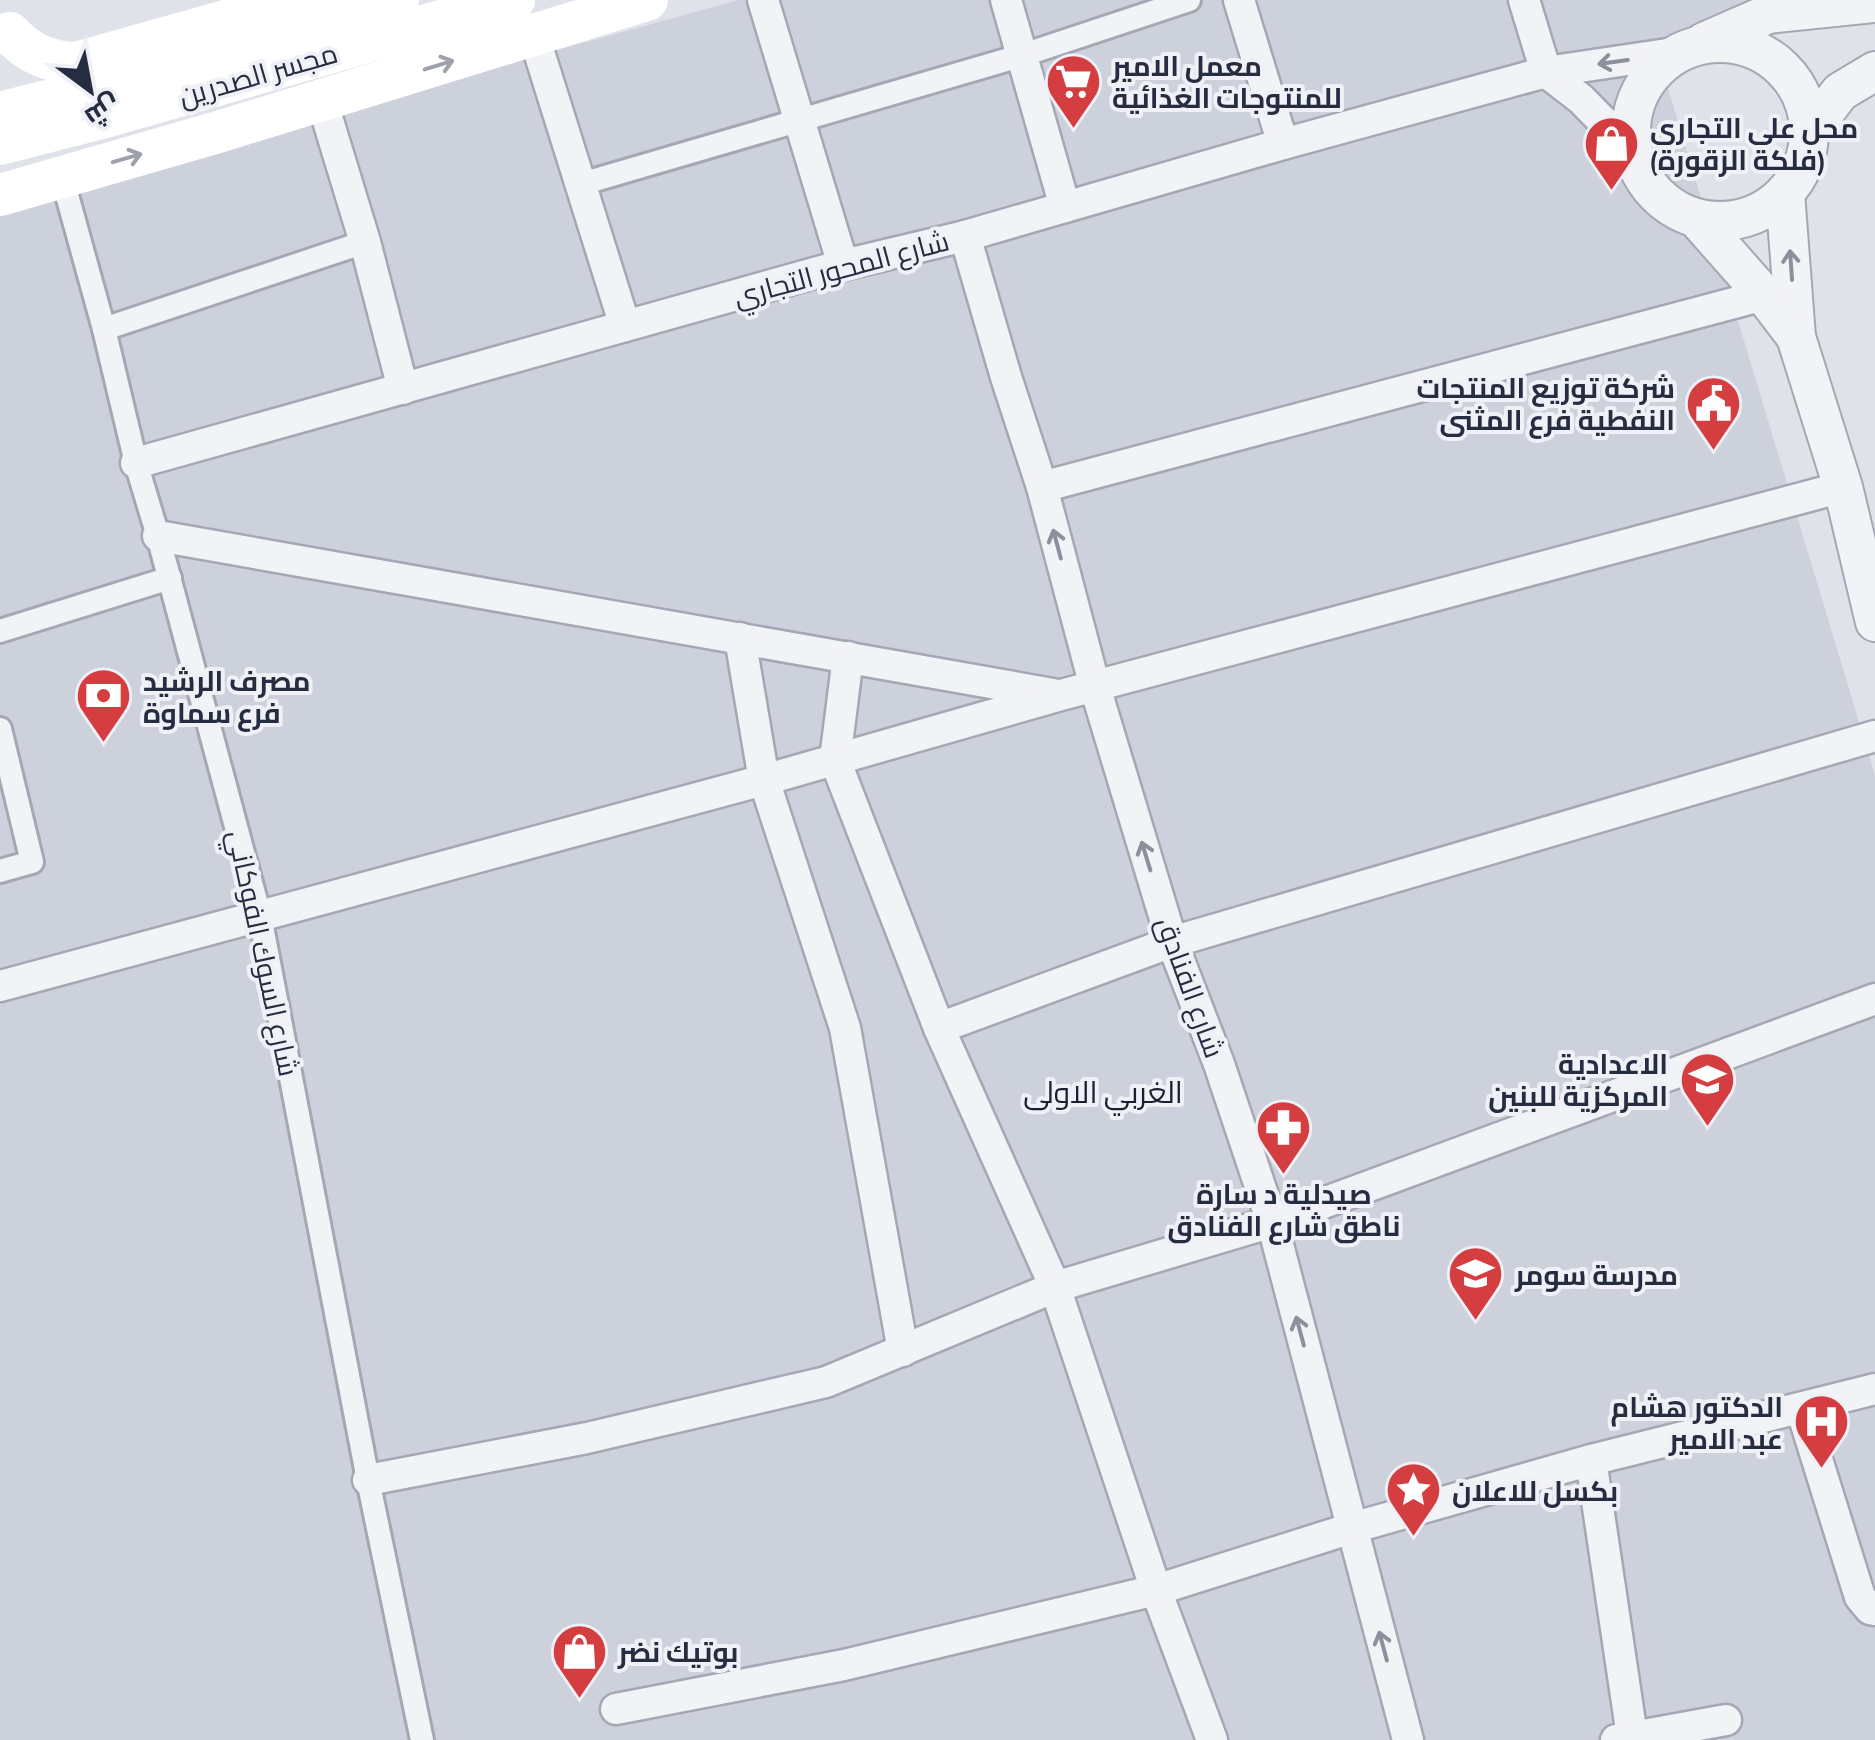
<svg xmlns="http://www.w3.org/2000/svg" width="1875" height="1740" font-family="'PT Sans Narrow',Cairo,sans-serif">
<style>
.built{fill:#cdd1db}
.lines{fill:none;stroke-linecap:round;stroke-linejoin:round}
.pedestrian-casing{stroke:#a4a8b3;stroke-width:28}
.minor-casing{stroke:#a4a8b3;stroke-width:35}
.tertiary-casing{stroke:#a4a8b3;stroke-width:42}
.pedestrian{stroke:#f2f3f7;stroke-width:22}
.minor{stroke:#f2f3f7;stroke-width:30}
.tertiary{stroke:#f2f3f7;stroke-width:38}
.secondary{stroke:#fff;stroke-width:42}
.secondary-bridge{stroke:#fff;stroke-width:42}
.oneway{stroke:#8c909c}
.oneway2{stroke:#9ea0aa}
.labels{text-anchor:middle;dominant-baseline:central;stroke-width:8;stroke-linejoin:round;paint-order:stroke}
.poi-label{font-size:28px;font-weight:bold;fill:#272d41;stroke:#eff1f7;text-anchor:start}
.street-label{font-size:28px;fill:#272d41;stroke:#eff1f7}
.neighbourhood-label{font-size:30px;fill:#1a1f32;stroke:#eff1f7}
</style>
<rect width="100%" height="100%" fill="#dfe2e9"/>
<path class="built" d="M 739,0 L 1875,0 L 1657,52 L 1875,775 L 1875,1740 L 0,1740 L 0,203 Z"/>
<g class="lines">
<defs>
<g id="pedestrian">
<path d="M 62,177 L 104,329 L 136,463 L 158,536 L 260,916 L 368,1480 L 422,1740"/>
<path d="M 581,184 L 1023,55 L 1189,0"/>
<path d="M 104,329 L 365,242"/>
<path d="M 0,631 L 170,578"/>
<path d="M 0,729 L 32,862 L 0,871"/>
</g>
<g id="minor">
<path d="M 763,0 L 843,265"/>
<path d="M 1006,0 L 1065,207"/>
<path d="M 1239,0 L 1283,144"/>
<path d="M 1524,0 L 1546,72"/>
<path d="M 534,36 L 625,326"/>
<path d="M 1546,72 L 1581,99 L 1632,151"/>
<path d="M 322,101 L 365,242 L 403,389"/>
<path d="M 965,236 L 1006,377 L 1042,487 L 1095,687 L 1172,942 L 1219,1064 L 1272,1222 L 1408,1740"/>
<path d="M 136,463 L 843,265 L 965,236 L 1283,144 L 1546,72 L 1681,52"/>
<path d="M 1042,487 L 1764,295"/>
<path d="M 158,536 L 1053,694"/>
<path d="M 740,638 L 764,780 L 845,1028 L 903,1351"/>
<path d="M 848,657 L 835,760 L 939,1028 L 1055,1287 L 1156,1590 L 1212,1740"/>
<path d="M 0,986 L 764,780 L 1061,695 L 1843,487"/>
<path d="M 939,1028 L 1172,942 L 1875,736"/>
<path d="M 1801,1408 L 1860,1597 L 1870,1609 L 1875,1610"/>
<path d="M 1591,1460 L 1632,1736"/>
<path d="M 368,1480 L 587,1438 L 826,1382 L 1055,1287 L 1272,1222 L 1875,999"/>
<path d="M 616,1709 L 844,1665 L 1156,1590 L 1352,1528 L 1591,1460 L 1875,1389"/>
<path d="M 1616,1740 L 1726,1720"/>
</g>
<g id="tertiary">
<path d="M 1704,42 L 1768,14 L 1875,3"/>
<circle cx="1720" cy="132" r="89"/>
<path d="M 1810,132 L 1840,92 L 1875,71"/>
<path d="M 1785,193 L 1796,337 L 1843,487 L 1875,622"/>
<path d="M 1697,219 L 1764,295 L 1796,337"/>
</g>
</defs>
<use href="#pedestrian" class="pedestrian-casing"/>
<use href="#minor" class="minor-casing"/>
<use href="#tertiary" class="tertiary-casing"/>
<use href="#pedestrian" class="pedestrian"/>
<use href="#minor" class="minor"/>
<use href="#tertiary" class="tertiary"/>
<g class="secondary">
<path d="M 10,33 C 28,53 48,62 76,63 L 300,0"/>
<path d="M 0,195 L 218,132 L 647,0"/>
</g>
<g class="secondary-bridge">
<path d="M 0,113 L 94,89 L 398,0"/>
<path d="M 0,144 L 98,119 L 514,0"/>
</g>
</g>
<defs><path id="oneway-shaft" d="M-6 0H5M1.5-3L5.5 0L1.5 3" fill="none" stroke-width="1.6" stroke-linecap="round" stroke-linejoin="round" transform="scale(2.5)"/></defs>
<g class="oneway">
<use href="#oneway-shaft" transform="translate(1613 62) rotate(172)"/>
<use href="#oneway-shaft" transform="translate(1791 265) rotate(-94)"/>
<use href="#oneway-shaft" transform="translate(1057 544) rotate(-105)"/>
<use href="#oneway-shaft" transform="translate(1146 856) rotate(-107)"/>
<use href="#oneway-shaft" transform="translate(1300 1331) rotate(-105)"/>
<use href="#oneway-shaft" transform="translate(1383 1646) rotate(-105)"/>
</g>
<g class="oneway2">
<use href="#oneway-shaft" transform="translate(439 65) rotate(-17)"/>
<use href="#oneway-shaft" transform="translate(127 158) rotate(-16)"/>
</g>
<defs>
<symbol id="supermarket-pin" viewBox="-11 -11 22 30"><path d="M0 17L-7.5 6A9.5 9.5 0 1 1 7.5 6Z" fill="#d53e41" stroke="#eff1f7"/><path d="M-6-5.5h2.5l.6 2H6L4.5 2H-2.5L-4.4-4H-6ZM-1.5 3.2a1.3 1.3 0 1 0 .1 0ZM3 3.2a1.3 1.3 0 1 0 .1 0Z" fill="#fff"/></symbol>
<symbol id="shop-pin" viewBox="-11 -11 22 30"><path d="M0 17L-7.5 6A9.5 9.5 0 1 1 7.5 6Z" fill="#d53e41" stroke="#eff1f7"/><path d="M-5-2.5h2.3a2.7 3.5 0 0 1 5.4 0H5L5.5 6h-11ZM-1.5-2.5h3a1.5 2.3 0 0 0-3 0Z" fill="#fff"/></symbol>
<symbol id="civic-pin" viewBox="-11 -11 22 30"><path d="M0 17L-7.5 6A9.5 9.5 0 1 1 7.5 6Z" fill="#d53e41" stroke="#eff1f7"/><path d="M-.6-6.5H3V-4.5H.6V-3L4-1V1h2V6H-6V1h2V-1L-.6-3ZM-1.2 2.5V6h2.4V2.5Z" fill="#fff"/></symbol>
<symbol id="bank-pin" viewBox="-11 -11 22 30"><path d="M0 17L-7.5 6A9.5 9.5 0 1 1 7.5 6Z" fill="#d53e41" stroke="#eff1f7"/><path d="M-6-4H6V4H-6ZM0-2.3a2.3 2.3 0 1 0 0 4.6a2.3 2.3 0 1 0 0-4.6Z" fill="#fff"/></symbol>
<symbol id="school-pin" viewBox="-11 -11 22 30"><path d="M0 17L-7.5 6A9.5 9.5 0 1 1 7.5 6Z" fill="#d53e41" stroke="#eff1f7"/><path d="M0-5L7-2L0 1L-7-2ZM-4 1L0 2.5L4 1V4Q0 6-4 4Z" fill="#fff"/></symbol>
<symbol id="pharmacy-pin" viewBox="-11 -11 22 30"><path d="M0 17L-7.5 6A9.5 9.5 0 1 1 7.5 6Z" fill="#d53e41" stroke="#eff1f7"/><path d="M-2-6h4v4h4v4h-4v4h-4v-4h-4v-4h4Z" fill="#fff"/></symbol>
<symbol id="hospital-pin" viewBox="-11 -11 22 30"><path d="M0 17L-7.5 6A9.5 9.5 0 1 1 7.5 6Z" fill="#d53e41" stroke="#eff1f7"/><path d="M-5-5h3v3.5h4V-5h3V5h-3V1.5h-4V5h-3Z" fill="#fff"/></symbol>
<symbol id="sight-pin" viewBox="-11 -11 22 30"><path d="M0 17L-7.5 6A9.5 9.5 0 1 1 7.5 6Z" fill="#d53e41" stroke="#eff1f7"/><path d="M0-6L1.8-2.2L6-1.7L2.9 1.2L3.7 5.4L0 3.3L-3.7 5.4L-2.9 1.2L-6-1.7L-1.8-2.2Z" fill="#fff"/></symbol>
</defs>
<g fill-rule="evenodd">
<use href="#supermarket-pin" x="1042" y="50" width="63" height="86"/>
<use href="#shop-pin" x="1580" y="112" width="63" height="86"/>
<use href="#civic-pin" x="1682" y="372" width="63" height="86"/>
<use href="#bank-pin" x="72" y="664" width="63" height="86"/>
<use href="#school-pin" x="1676" y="1048" width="63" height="86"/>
<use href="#pharmacy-pin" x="1252" y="1096" width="63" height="86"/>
<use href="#school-pin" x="1444" y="1242" width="63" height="86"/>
<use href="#hospital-pin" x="1790" y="1390" width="63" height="86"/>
<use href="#sight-pin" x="1382" y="1458" width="63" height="86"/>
<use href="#shop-pin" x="548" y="1620" width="63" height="86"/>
</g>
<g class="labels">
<g class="poi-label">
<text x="1112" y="65">معمل الامير<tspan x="1112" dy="32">للمنتوجات الغذائية</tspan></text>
<text x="1650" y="127">محل علي التجاري<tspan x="1650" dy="32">(فلكة الزقورة)</tspan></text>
<text x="1675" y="387" text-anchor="end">شركة توزيع المنتجات<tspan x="1675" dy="32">النفطية فرع المثنى</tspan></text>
<text x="143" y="680">مصرف الرشيد<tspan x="143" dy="32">فرع سماوة</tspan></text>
<text x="1668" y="1063" text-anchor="end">الاعدادية<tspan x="1668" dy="32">المركزية للبنين</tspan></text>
<text x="1284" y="1193" text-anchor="middle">صيدلية د سارة<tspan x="1284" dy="32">ناطق شارع الفنادق</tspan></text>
<text x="1515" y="1274">مدرسة سومر</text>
<text x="1783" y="1406" text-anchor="end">الدكتور هشام<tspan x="1783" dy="32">عبد الامير</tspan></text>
<text x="1452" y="1490">بكسل للاعلان</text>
<text x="618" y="1651">بوتيك نضر</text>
</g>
<g class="street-label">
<text transform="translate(258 74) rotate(-16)">مجسر الصدرين</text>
<text transform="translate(841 268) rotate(-15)">شارع المحور التجاري</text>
<text transform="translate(264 953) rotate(78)">شارع السوك الفوكاني</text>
<text transform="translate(1191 987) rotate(70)">شارع الفنادق</text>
</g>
<g class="neighbourhood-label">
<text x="1103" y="1091">الغربي الاولى</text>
</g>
</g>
<g transform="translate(90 90) rotate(148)" stroke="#eff1f7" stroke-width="8" paint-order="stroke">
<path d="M0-8L18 38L0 25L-18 38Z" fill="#272d41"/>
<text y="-15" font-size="28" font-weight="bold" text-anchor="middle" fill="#272d41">ش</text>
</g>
</svg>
